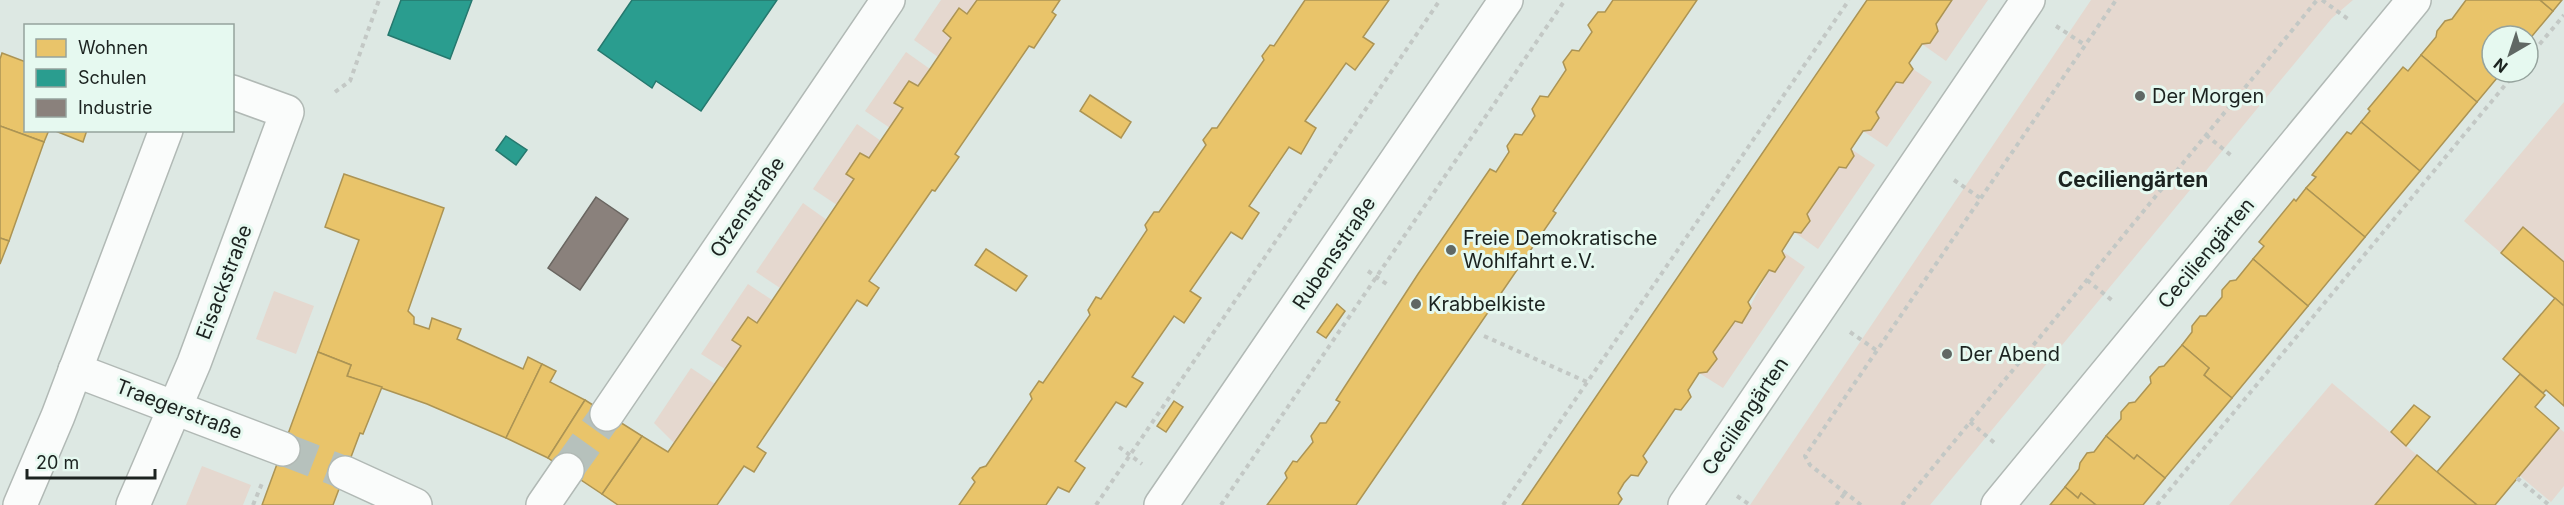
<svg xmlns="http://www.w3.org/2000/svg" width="2564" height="505" font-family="Inter,sans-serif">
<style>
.green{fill:#e5d8cf}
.homes{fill:#e9c46a;stroke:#ac9454;stroke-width:1.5}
.schools{fill:#2a9d8f;stroke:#26786e;stroke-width:1.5}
.industry{fill:#8a817c;stroke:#696560;stroke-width:1.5}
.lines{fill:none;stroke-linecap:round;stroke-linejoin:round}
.minor-tunnel{stroke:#b6c1bc;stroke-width:33;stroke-dasharray:33 16;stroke-linecap:butt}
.minor-casing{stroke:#b1b9b5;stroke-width:36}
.tertiary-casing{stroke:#b1b9b5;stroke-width:36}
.path{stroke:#c3c8c5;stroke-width:4;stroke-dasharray:4.5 4.5;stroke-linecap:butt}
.minor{stroke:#fafcfb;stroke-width:33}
.tertiary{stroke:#fafcfb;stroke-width:33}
.poi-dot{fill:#606864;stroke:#e6f9f0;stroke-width:2}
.labels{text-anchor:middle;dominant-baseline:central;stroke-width:6;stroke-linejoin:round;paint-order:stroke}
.poi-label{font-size:20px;fill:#1c2320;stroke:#e6f9f0;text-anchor:start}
.street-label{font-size:20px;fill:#1c2320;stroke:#e6f9f0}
.neighbourhood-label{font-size:21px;font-weight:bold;fill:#1c2320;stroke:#e6f9f0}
</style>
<rect width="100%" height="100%" fill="#dde8e3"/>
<g class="green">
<path d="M 941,0 L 977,0 L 967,14 L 943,31 L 951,38 L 938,57 L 914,40 Z"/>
<path d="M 1952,0 L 1988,0 L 1946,61 L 1922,44 L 1930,43 L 1938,31 L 1936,24 Z"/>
<path d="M 2091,0 L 2353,0 L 2332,18 L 1930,505 L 1750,505 Z"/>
<path d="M 906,52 L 930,69 L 918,86 L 909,81 L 895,103 L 903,108 L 890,128 L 865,111 Z"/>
<path d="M 1913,69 L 1932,82 L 1887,147 L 1863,131 L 1871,130 L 1879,118 L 1876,112 L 1896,82 L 1903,83 Z"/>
<path d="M 2564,102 L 2564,262 L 2523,227 L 2501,253 L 2464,221 Z"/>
<path d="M 857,124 L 881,141 L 869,158 L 860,153 L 846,174 L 854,179 L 837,205 L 813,189 Z"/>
<path d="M 1851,149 L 1875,165 L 1818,249 L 1794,232 L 1802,233 L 1810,221 L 1807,214 L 1839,167 L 1846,168 L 1854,156 Z"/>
<path d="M 803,203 L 827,220 L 780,288 L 756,272 Z"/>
<path d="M 1782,251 L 1805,267 L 1723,388 L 1699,373 L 1707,372 L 1716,359 L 1713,352 L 1735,321 L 1742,322 L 1769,270 L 1775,272 L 1785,257 Z"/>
<path d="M 748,284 L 772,300 L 757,323 L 748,317 L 732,340 L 741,346 L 725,369 L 701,354 Z"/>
<path d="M 274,291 L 314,306 L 296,354 L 256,339 Z"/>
<path d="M 691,368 L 715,384 L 674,443 L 654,423 Z"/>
<path d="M 2332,383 L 2417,455 L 2375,505 L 2229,505 Z"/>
<path d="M 2559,428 L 2564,432 L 2564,486 L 2551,502 L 2519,475 Z"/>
<path d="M 202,466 L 251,485 L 243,505 L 186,505 Z"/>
</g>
<g class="homes">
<path d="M 977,0 L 1060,0 L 1052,12 L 1056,15 L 1034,48 L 1029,46 L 955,154 L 959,157 L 935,191 L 932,190 L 869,281 L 879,288 L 867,306 L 857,300 L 757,447 L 766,453 L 754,472 L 744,466 L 717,505 L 618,505 L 602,494 L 642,436 L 668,452 L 741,346 L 732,340 L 748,317 L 757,323 L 854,179 L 846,174 L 860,153 L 869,158 L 903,108 L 894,103 L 909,81 L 918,86 L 930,69 L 951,38 L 943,31 L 959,8 L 967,14 Z"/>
<path d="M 1305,0 L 1389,0 L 1363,37 L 1374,44 L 1355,70 L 1346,63 L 1305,121 L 1316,128 L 1301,154 L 1289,147 L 1249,206 L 1259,213 L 1242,239 L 1231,232 L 1190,291 L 1201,298 L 1184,323 L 1174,316 L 1132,377 L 1143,383 L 1126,407 L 1116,402 L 1075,461 L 1085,468 L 1069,492 L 1058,487 L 1046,505 L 959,505 L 975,482 L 972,478 L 980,468 L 986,466 L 1032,399 L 1030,394 L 1039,381 L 1043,383 L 1090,315 L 1088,310 L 1096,297 L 1101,299 L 1147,230 L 1145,225 L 1154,212 L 1159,212 L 1206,145 L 1203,140 L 1212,128 L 1217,128 L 1264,60 L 1262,56 L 1270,45 L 1274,46 Z"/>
<path d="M 1613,0 L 1697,0 L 1553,211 L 1556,213 L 1356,505 L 1267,505 L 1287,478 L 1285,473 L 1293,461 L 1297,462 L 1313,442 L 1311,436 L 1320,423 L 1326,423 L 1340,402 L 1336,400 L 1418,274 L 1490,169 L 1496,172 L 1509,152 L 1507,146 L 1515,134 L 1522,135 L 1535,116 L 1532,109 L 1540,96 L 1548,97 L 1566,70 L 1563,62 L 1572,50 L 1579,51 L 1592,32 L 1588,25 L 1598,12 L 1605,12 Z"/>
<path d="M 1867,0 L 1952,0 L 1936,24 L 1938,31 L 1930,43 L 1922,44 L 1909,63 L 1913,69 L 1903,83 L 1896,82 L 1876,112 L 1879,118 L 1871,130 L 1863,131 L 1851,149 L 1854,156 L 1846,168 L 1839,167 L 1807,214 L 1810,221 L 1801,233 L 1794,232 L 1782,251 L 1785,257 L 1775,272 L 1769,270 L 1748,302 L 1751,308 L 1742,323 L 1735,321 L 1713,352 L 1717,359 L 1707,372 L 1699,373 L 1688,390 L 1691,397 L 1681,410 L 1675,409 L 1643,456 L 1647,462 L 1638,476 L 1631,475 L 1624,483 L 1618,493 L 1622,499 L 1618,505 L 1522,505 Z"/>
<path d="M 2466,0 L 2540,0 L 2553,11 L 2528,41 L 2528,36 L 2492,36 L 2492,72 L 2502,72 L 2477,102 L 2421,55 L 2436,37 L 2437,31 L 2445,21 L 2452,19 Z"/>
<path d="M 2540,0 L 2562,0 L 2553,11 Z"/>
<path d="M 2,53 L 26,62 L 26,130 L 49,130 L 44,142 L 0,126 L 0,59 Z"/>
<path d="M 2421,55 L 2477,102 L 2420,171 L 2361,122 L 2370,111 L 2368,109 L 2403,67 L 2408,71 Z"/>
<path d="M 1090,95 L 1131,122 L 1121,138 L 1080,111 Z"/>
<path d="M 2361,122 L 2420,171 L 2365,237 L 2306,188 L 2316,177 L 2312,175 L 2347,132 L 2351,134 Z"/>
<path d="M 0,126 L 44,142 L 9,241 L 0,238 Z"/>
<path d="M 53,130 L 87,130 L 83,142 Z"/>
<path d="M 344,174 L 444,208 L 408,311 L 414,317 L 414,324 L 429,329 L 432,318 L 461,329 L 457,339 L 523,369 L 528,357 L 542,364 L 506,438 L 427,404 L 347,376 L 351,365 L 318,352 L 359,240 L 325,227 Z"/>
<path d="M 2306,188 L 2365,237 L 2308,306 L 2253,259 L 2264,246 L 2259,242 L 2294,199 L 2296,201 Z"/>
<path d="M 2523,227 L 2564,262 L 2564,306 L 2501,253 Z"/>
<path d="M 0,238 L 9,241 L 0,264 Z"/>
<path d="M 986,249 L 1027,276 L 1016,291 L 975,265 Z"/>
<path d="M 2253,259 L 2308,306 L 2232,398 L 2204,375 L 2209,368 L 2182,345 L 2192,332 L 2192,326 L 2200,316 L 2206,316 L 2222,297 L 2222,290 L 2230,281 L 2236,280 Z"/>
<path d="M 2555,298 L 2564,306 L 2564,406 L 2546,390 L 2543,393 L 2503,359 Z"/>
<path d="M 1337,304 L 1345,311 L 1326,338 L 1317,332 Z"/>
<path d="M 2182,345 L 2209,368 L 2204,375 L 2232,398 L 2165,478 L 2137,455 L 2134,459 L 2106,436 L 2121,419 L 2121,412 L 2129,403 L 2135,402 L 2151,383 L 2150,377 L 2159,367 L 2164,366 Z"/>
<path d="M 318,352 L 351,365 L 347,376 L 382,387 L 363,434 L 360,433 L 333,505 L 262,505 Z"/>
<path d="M 542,364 L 556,371 L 550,382 L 585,400 L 548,458 L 506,438 Z"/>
<path d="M 2520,374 L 2545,395 L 2535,407 L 2559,428 L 2495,505 L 2477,505 L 2437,472 Z"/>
<path d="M 585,400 L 642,436 L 602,494 L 548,458 Z"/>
<path d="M 1174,401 L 1183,407 L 1166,432 L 1157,426 Z"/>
<path d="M 2414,405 L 2430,417 L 2406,446 L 2391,432 Z"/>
<path d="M 2106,436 L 2134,459 L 2137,455 L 2165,478 L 2143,505 L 2096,505 L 2081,493 L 2078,498 L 2065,487 L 2079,469 L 2080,463 L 2087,453 L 2094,452 Z"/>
<path d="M 2417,455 L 2437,472 L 2477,505 L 2375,505 Z"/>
<path d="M 2065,487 L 2078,498 L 2081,493 L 2096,505 L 2050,505 Z"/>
</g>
<g class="schools">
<path d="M 401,0 L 472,0 L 450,59 L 388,35 Z"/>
<path d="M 632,0 L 777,0 L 701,111 L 656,81 L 652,88 L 598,50 Z"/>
<path d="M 506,136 L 527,150 L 516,165 L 496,150 Z"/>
</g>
<path class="industry" d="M 596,197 L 628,219 L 580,290 L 548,268 Z"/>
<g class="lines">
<g class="minor-tunnel">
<path d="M 283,449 L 345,473"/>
<path d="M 567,470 L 607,414"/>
</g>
<defs>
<g id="minor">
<path d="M 75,370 L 283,449"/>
<path d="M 607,414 L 888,0"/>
<path d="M 345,473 L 415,505"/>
<path d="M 20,505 L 58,416 L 166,130"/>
<path d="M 133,505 L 194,363 L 287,112 L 232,92"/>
<path d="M 543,505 L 567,470"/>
<path d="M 1685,505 L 2028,0"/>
<path d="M 1998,505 L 2414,0"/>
</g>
<path id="tertiary" d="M 1161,505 L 1506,0"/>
</defs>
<use href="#minor" class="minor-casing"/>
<use href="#tertiary" class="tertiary-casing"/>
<g class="path">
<path d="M 2322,0 L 2348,19"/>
<path d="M 2056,26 L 2085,45"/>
<path d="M 2528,58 L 2564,15"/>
<path d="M 335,92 L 350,81 L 379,0"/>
<path d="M 2206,135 L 2233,157"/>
<path d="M 1954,180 L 1980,198"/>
<path d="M 1368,271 L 1388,285"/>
<path d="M 2087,280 L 2114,302"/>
<path d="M 1850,332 L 1876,350"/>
<path d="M 1484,336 L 1587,382"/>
<path d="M 1970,422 L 1997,445"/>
<path d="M 1119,447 L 1142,464"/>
<path d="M 2517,478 L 2549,505"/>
<path d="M 1737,496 L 1750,505"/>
<path d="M 253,505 L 263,481"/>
<path d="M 1096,505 L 1440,0"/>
<path d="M 1221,505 L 1565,0"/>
<path d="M 1503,505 L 1849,0"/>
<path d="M 1836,505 L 1845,493"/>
<path d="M 1861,505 L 1810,465 L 1805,456 L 2116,0"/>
<path d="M 1902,505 L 2317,0"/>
<path d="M 2157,505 L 2516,72"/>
</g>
<use href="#minor" class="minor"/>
<use href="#tertiary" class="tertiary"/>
</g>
<g class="poi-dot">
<circle cx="2140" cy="96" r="6"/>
<circle cx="1451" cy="250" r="6"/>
<circle cx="1416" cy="304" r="6"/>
<circle cx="1947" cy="354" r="6"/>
</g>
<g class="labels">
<g class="poi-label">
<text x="2152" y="96">Der Morgen</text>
<text x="1463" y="238">Freie Demokratische<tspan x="1463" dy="23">Wohlfahrt e.V.</tspan></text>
<text x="1428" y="304">Krabbelkiste</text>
<text x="1959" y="354">Der Abend</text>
</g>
<g class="street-label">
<text transform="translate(747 207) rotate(-56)">Otzenstraße</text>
<text transform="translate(1334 253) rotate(-56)">Rubensstraße</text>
<text transform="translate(2206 253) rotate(-50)">Ceciliengärten</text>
<text transform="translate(224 282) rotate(-69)">Eisackstraße</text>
<text transform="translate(179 409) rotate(21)">Traegerstraße</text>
<text transform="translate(1745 416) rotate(-56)">Ceciliengärten</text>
</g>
<g class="neighbourhood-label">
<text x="2133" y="179">Ceciliengärten</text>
</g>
</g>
<rect x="24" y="24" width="210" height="108" fill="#e6f9f0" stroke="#95a39d" stroke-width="1.5"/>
<rect x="36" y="39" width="30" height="18" fill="#e9c46a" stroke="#95a39d" stroke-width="1.5"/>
<text x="78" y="54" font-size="18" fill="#1c2320">Wohnen</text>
<rect x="36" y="69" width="30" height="18" fill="#2a9d8f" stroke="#95a39d" stroke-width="1.5"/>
<text x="78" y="84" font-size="18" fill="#1c2320">Schulen</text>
<rect x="36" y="99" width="30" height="18" fill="#8a817c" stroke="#95a39d" stroke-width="1.5"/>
<text x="78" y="114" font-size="18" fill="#1c2320">Industrie</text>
<g transform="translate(2510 54) rotate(219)"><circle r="28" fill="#e6f9f0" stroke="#95a39d" stroke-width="1.5"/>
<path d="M0-4.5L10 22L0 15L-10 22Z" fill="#606864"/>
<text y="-9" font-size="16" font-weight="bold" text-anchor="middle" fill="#1c2320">N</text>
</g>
<path d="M27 469v9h128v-9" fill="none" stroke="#1c2320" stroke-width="3"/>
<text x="36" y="469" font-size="18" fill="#1c2320" stroke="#e6f9f0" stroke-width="4.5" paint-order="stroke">20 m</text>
</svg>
